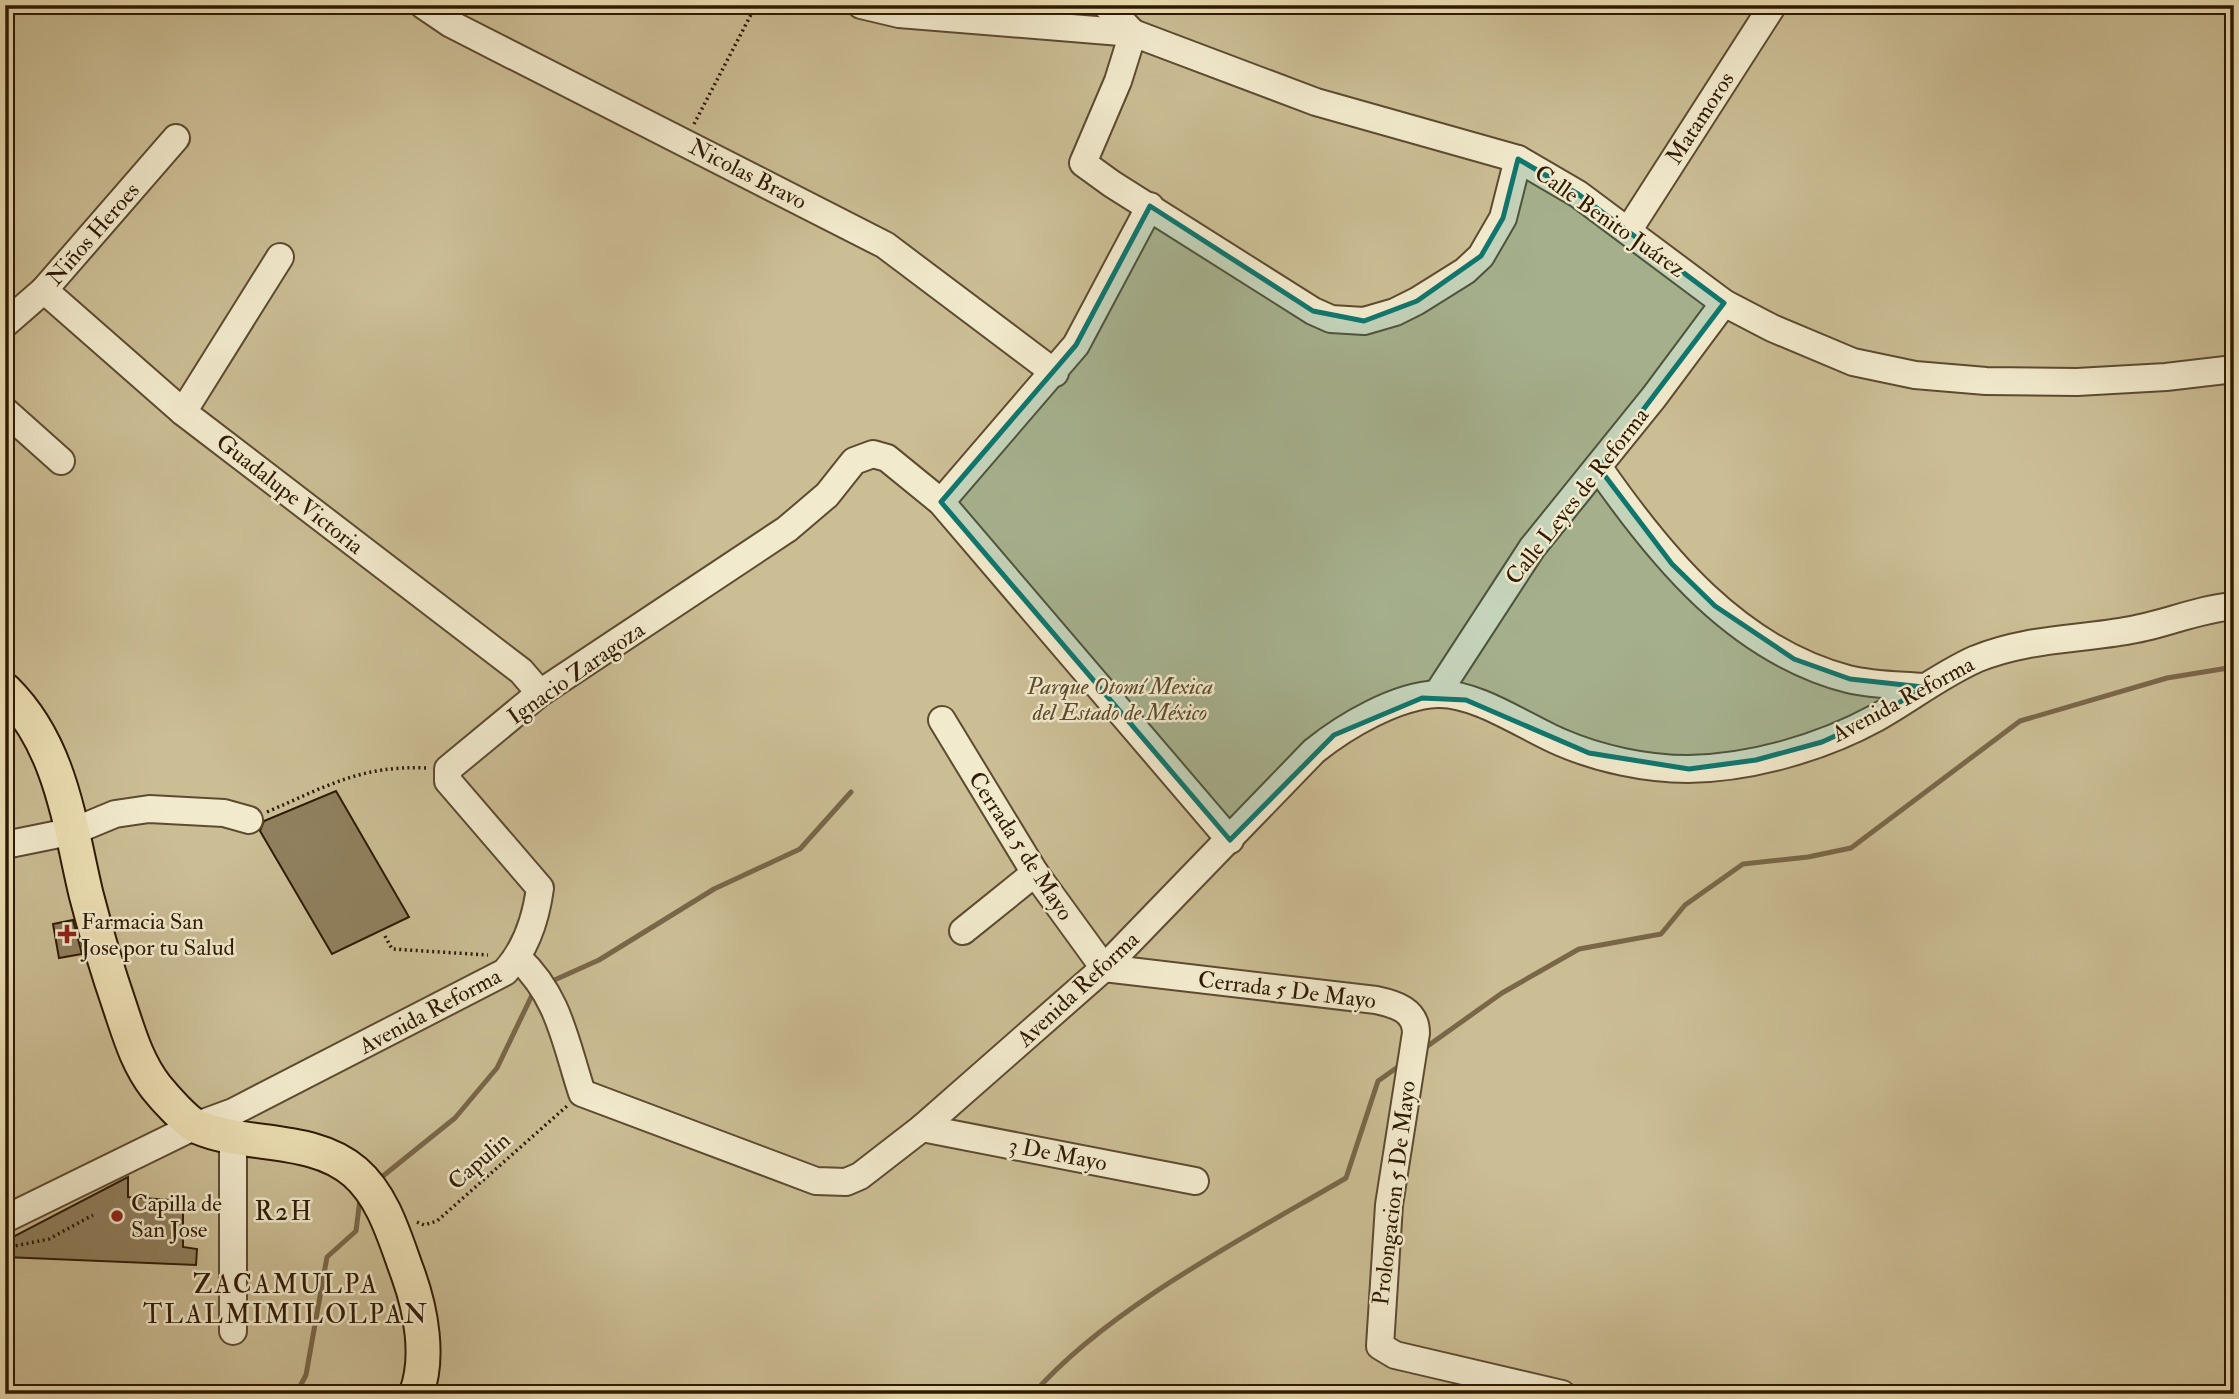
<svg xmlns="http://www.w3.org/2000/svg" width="2239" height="1399" font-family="'IM FELL Double Pica',serif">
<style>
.green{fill:#cbbd94;stroke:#7c6c4c;stroke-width:2}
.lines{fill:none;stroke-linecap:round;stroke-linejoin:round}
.stream{stroke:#796748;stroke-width:5}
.building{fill:#90805e;stroke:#2e1a03;stroke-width:2}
.minor-casing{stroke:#5d4b2f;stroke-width:30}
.major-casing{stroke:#2e1a03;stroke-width:37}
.path{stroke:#2e1a03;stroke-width:3.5;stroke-dasharray:2 3.5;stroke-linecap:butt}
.minor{stroke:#f2eacd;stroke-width:26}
.major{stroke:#ebdeb2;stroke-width:33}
.marked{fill:#0f766e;fill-opacity:0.2;stroke:#0f766e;stroke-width:5;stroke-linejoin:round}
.poi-dot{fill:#8f2418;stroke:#f2eacd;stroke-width:2.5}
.labels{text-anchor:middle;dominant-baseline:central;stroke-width:5;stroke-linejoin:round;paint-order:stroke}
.street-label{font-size:23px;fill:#2e1a03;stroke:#f2eacd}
.park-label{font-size:23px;font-style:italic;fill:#5d4b2e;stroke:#f2eacd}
.poi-label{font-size:23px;fill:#2e1a03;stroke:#f2eacd;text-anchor:start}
.quarter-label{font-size:26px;letter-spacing:2px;fill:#2e1a03;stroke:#f2eacd}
</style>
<rect width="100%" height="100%" fill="#ebdeb2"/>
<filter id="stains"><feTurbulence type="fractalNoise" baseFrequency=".00286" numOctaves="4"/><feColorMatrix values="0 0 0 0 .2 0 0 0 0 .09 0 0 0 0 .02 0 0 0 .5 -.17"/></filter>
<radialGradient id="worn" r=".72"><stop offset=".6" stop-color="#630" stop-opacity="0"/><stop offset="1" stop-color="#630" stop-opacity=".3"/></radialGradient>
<rect class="green" x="5" y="5" width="2229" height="1389"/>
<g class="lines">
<g class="stream">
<path d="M 550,982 L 599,960 L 714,889 L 800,849 L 851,792"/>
<path d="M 1422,1050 L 1502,993 L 1579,949 L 1661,934 L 1685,905 L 1743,864 L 1808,857 L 1851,848 L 2020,721 L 2167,678 L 2234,667"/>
<path d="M 378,1180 L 455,1118 L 497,1068 L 535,989"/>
<path d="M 296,1394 L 306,1375 L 327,1257 L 356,1231 L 360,1199"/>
<path d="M 1033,1394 C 1108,1308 1247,1236 1346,1178 L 1378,1081 L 1402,1064"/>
</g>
</g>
<g class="building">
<path d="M 336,791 L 409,917 L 332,954 L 260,831 L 264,821 Z"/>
<path d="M 73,920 L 82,954 L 59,958 L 53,924 Z"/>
<path d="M 128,1177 L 128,1197 L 183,1201 L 183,1247 L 197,1249 L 196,1265 L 5,1257 L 5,1241 Z"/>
</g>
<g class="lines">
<defs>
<g id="minor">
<path d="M 423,5 L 451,24 L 885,245 L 1055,373"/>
<path d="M 861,5 L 899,14 L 1133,33 L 1316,102 L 1518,159 L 1578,194 L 1724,303 L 1772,328 L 1853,362 L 1915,375 L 1986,381 L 2077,382 L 2166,377 L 2234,369"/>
<path d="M 1106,5 L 1133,33"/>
<path d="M 1133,33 L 1118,81 L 1083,163 L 1112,184 L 1313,311 L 1331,319 L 1364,321 L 1395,312 L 1417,301 L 1465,271 L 1481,256 L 1503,218 L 1518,159"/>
<path d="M 1628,231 L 1773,5"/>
<path d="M 44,290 L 183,412 L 521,671 L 540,693"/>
<path d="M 5,324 L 44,290 L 176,138"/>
<path d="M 5,411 L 61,461"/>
<path d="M 183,412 L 280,257"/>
<path d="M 1599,468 C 1661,557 1737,650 1848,679 C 1872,685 1898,685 1923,687"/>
<path d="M 941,502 L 1076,345 L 1150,206"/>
<path d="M 1437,694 L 1532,548 L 1654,397 L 1724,303"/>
<path d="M 942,720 L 1035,873 L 1104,968 L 1376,1000 C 1395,1004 1416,1010 1416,1033 L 1389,1205 L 1380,1346 L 1395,1355 L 1562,1394"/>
<path d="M 5,845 L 74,831 L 115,814 L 149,809 L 224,813 L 249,820"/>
<path d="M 963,931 L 1035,873"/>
<path d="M 518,958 C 559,996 565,1041 582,1093 L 816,1181 L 846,1182 L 860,1176 L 922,1128 L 1104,968 L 1314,751 C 1345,726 1396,696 1437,694 C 1475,692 1525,727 1560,742 C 1599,759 1646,769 1688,769 C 1751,768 1821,748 1876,718 C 1910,699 1940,675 1976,659 C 2027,638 2078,640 2131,630 C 2166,624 2198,609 2234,606"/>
<path d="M 922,1128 L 1195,1181"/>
<path d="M 233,1137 L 233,1331"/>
<path d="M 5,1219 L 195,1126 L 233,1112 L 505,972 C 526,949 536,918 540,888 L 448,781 L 448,769 L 540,693 L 787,529 L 827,495 L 854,461 L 873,454 L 887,458 L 941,502 L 1230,840"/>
</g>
<path id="major" d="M 5,690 C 61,745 69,822 86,894 C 96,933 108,972 121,1010 C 130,1037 138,1064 156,1087 C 164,1097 187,1123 198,1127 C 247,1148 312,1135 355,1172 C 384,1197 395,1239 408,1274 C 421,1310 430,1358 416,1394"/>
</defs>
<use href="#minor" class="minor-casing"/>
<use href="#major" class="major-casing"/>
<g class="path">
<path d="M 694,124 L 756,5"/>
<path d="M 267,812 C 325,787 361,765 426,768"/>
<path d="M 385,936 L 392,949 L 488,955"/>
<path d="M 417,1222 L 424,1225 L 437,1221 L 567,1106"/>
<path d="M 5,1248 L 49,1239 L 93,1215"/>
</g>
<use href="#minor" class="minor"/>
<use href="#major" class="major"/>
</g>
<path class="marked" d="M 1518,159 L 1578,194 L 1724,303 L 1599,468 L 1672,564 L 1715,606 L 1794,659 L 1850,679 L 1923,687 L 1879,716 L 1822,742 L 1756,760 L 1689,769 L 1589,753 L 1466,700 L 1422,698 L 1334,735 L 1230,840 L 941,502 L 1076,345 L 1150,206 L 1313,311 L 1364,321 L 1417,301 L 1481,256 L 1503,218 Z"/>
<g class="poi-dot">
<path d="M63.5 923.5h7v7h7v7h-7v7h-7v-7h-7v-7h7z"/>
<circle cx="117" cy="1216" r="7"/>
</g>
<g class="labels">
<g class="street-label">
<text transform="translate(1700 118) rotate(-57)">Matamoros</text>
<text transform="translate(748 174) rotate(27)">Nicolas Bravo</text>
<text transform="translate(1610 221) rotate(35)">Calle Benito Juárez</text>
<text transform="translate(93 234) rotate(-49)">Niños Heroes</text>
<text transform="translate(290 494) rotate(38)">Guadalupe Victoria</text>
<text transform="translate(1577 496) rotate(-52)">Calle Leyes de Reforma</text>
<text transform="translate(576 673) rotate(-35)">Ignacio Zaragoza</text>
<text transform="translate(1903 699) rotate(-28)">Avenida Reforma</text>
<text transform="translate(1021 846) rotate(57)">Cerrada 5 de Mayo</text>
<text transform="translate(1078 989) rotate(-43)">Avenida Reforma</text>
<text transform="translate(1287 990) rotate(7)">Cerrada 5 De Mayo</text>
<text transform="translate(430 1011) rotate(-28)">Avenida Reforma</text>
<text transform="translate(1058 1154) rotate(11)">3 De Mayo</text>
<text transform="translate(479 1161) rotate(-41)">Capulin</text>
<text transform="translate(1394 1193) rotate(-83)">Prolongacion 5 De Mayo</text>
</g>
<g class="park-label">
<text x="1120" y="686">Parque Otomí Mexica<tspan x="1120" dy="26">del Estado de México</tspan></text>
</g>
<g class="poi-label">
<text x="81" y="921">Farmacia San<tspan x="81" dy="26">Jose por tu Salud</tspan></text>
<text x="131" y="1203">Capilla de<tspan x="131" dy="26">San Jose</tspan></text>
</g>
<g class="quarter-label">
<text x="284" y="1212">R2H</text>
<text x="286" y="1285">ZACAMULPA<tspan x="286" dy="30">TLALMIMILOLPAN</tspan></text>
</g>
</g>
<rect width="2239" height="1399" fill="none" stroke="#ebdeb2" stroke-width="28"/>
<rect x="7" y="7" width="2225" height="1385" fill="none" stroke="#2e1a03" stroke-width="3.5"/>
<rect x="14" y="14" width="2211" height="1371" fill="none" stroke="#2e1a03" stroke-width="2"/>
<rect width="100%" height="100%" filter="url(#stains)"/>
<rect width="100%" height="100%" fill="url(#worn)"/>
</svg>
